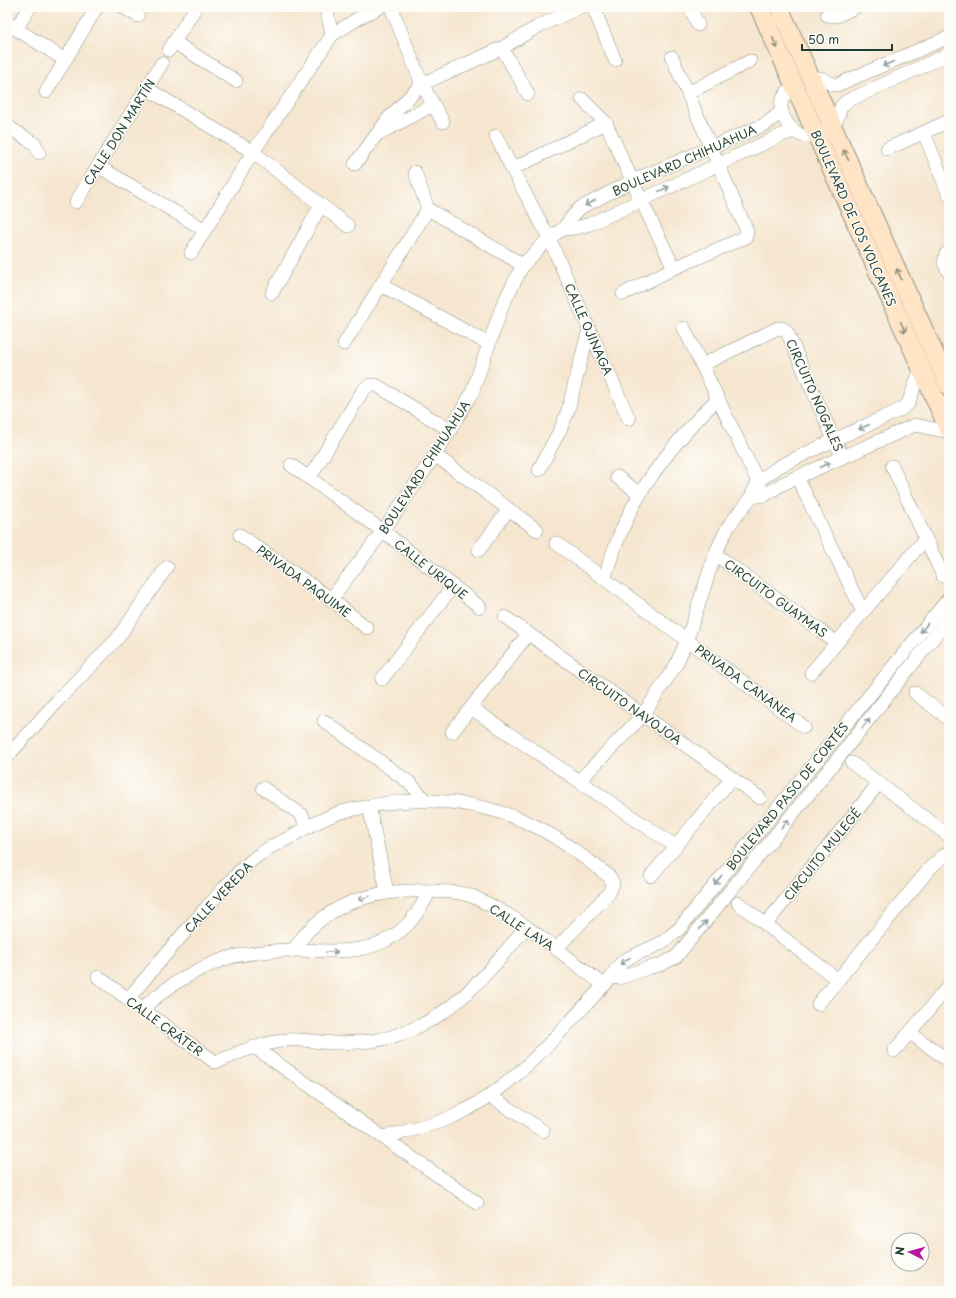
<svg xmlns="http://www.w3.org/2000/svg" width="956" height="1298" font-family="'Playpen Sans',sans-serif">
<style>
.lines{fill:none;stroke-linecap:round;stroke-linejoin:round}
.street-casing{stroke:#8a9282;stroke-width:14}
.secondary-casing{stroke:#8a9282;stroke-width:20}
.street{stroke:#fff;stroke-width:13}
.secondary{stroke:#ffe4c6;stroke-width:18}
.oneway{stroke:#8f907d}
.oneway2{stroke:#8f9e9a}
.labels{text-anchor:middle;dominant-baseline:central;stroke-width:3;stroke-linejoin:round;paint-order:stroke}
.street-label{font-size:12px;fill:#1f3d34;stroke:#fdfcf7}
</style>
<rect width="100%" height="100%" fill="#fdfcf7"/>
<filter id="ink" filterUnits="userSpaceOnUse"><feTurbulence type="fractalNoise" baseFrequency=".025" numOctaves="2"/><feDisplacementMap in="SourceGraphic" scale="8" xChannelSelector="R" yChannelSelector="G"/><feConvolveMatrix kernelMatrix="1 2 1 2 8 2 1 2 1" color-interpolation-filters="sRGB"/></filter>
<filter id="wash" filterUnits="userSpaceOnUse"><feTurbulence type="fractalNoise" baseFrequency=".012" numOctaves="4" result="noise"/><feDisplacementMap in="SourceGraphic" scale="16" xChannelSelector="R" yChannelSelector="G"/><feGaussianBlur stdDeviation="0.9" result="paint"/><feColorMatrix in="noise" values="0 0 0 0 0 0 0 0 0 0 0 0 0 0 0 0 0 1.4 0 .05"/><feComposite in="paint" operator="in"/></filter>
<g filter="url(#wash)">
<rect width="100%" height="100%" fill="#f6e6d0"/>
</g>
<g filter="url(#ink)">
<g class="lines">
<defs>
<g id="street">
<path d="M 123,7 L 138,16"/>
<path d="M 326,7 L 332,35"/>
<path d="M 391,7 L 422,84 L 443,122"/>
<path d="M 593,7 L 615,60"/>
<path d="M 690,7 L 698,25"/>
<path d="M 827,15 L 837,16 L 856,7"/>
<path d="M 7,23 L 65,60"/>
<path d="M 16,29 L 30,7"/>
<path d="M 174,42 L 236,81"/>
<path d="M 502,48 L 528,94"/>
<path d="M 169,50 L 196,7"/>
<path d="M 810,76 L 824,79 L 833,85 L 837,85 L 949,37"/>
<path d="M 794,84 C 790,89 785,94 782,100 C 778,112 786,123 794,131"/>
<path d="M 146,88 L 253,152 L 348,226"/>
<path d="M 46,92 L 97,7"/>
<path d="M 688,93 L 750,61"/>
<path d="M 606,123 L 641,200 L 674,268"/>
<path d="M 7,126 L 35,144 L 39,153"/>
<path d="M 380,133 L 433,105"/>
<path d="M 924,133 L 949,195"/>
<path d="M 496,136 L 512,169 L 549,238 L 629,419"/>
<path d="M 887,149 L 949,121"/>
<path d="M 355,164 L 388,119 L 422,84 L 502,48 L 537,27 L 580,7"/>
<path d="M 98,166 L 205,230"/>
<path d="M 512,169 L 606,123 L 582,99"/>
<path d="M 415,172 L 428,209 L 523,265"/>
<path d="M 76,202 L 162,63"/>
<path d="M 563,229 L 576,228 L 590,224 L 782,135 L 794,131 C 797,133 802,136 805,136 C 818,138 832,130 837,119 C 841,111 838,108 847,101 L 949,54"/>
<path d="M 949,251 L 946,254 L 944,263 L 949,272"/>
<path d="M 191,253 L 253,152 L 332,35 L 362,16 L 380,7"/>
<path d="M 381,285 L 428,209"/>
<path d="M 272,293 L 321,205"/>
<path d="M 623,294 L 674,268 L 746,237 L 747,231 L 672,57"/>
<path d="M 684,328 L 761,488"/>
<path d="M 344,344 L 381,285 L 489,344"/>
<path d="M 702,365 L 778,328 L 784,329 L 788,334 L 834,440 L 843,457"/>
<path d="M 435,455 L 537,530"/>
<path d="M 291,465 L 383,531 L 480,607"/>
<path d="M 892,466 L 943,576"/>
<path d="M 539,470 L 561,428 L 568,410 L 589,329"/>
<path d="M 310,477 L 364,389 L 370,385 L 376,385 L 450,430"/>
<path d="M 617,477 L 640,494"/>
<path d="M 797,477 L 863,612"/>
<path d="M 751,497 L 765,495 L 782,484 L 915,425 L 949,432"/>
<path d="M 240,535 L 331,599 L 367,628"/>
<path d="M 556,543 L 804,727"/>
<path d="M 479,550 L 508,510"/>
<path d="M 715,554 L 837,643"/>
<path d="M 604,579 C 613,550 625,519 640,494 C 661,459 689,427 718,398"/>
<path d="M 331,599 L 383,531 L 435,455 L 472,393 L 503,304 L 523,265 L 549,238 L 563,229 L 571,218 L 580,208 L 632,181 L 766,124 L 782,111"/>
<path d="M 505,617 L 760,798"/>
<path d="M 811,673 L 925,539"/>
<path d="M 382,679 L 453,586"/>
<path d="M 915,693 L 949,719"/>
<path d="M 471,708 L 675,846"/>
<path d="M 324,721 L 410,783 L 425,800"/>
<path d="M 452,732 L 528,634"/>
<path d="M 7,757 L 58,700 L 117,639 L 167,567"/>
<path d="M 852,763 L 949,836"/>
<path d="M 579,781 L 643,715 L 676,665 L 687,640 L 715,554 L 728,527 L 751,497 L 758,481 L 780,466 L 834,440 L 900,410 L 908,404 L 921,368"/>
<path d="M 263,788 L 302,815 L 306,827"/>
<path d="M 369,806 L 387,892"/>
<path d="M 651,876 L 732,778"/>
<path d="M 738,903 L 838,980"/>
<path d="M 766,924 L 879,783"/>
<path d="M 293,950 C 298,944 303,937 308,931 C 342,897 385,889 431,891 C 443,892 459,891 471,896 C 477,898 483,902 490,905 C 531,926 567,958 604,985"/>
<path d="M 98,977 L 215,1062 C 224,1060 231,1056 240,1052 C 255,1047 271,1042 287,1040 C 303,1038 319,1043 335,1043 C 347,1043 360,1042 372,1041 C 443,1030 483,979 526,927"/>
<path d="M 612,977 L 619,978 L 648,968 L 660,965 L 676,957 L 835,762 L 949,618"/>
<path d="M 128,999 C 154,968 180,937 207,907 C 224,889 240,868 260,854 C 268,848 278,843 287,839 C 303,829 320,820 338,813 C 346,810 356,809 365,807 C 424,794 487,801 541,829 C 565,842 587,860 609,876 L 613,883 L 609,893 L 556,949"/>
<path d="M 818,1004 L 931,867 L 946,854 L 949,853"/>
<path d="M 142,1009 C 166,987 197,968 228,958 C 245,953 276,950 294,950 C 335,951 373,957 406,926 C 416,917 423,903 430,891"/>
<path d="M 910,1033 L 949,1061"/>
<path d="M 254,1047 L 477,1203"/>
<path d="M 894,1051 L 949,986"/>
<path d="M 490,1096 L 543,1131"/>
<path d="M 384,1137 C 407,1131 432,1126 454,1116 C 519,1086 563,1027 612,977 C 620,956 640,954 659,944 C 666,940 672,934 679,929 L 949,598"/>
</g>
<g id="secondary">
<path d="M 759,7 L 949,430"/>
<path d="M 779,7 L 949,386"/>
</g>
</defs>
<use href="#street" class="street-casing"/>
<use href="#secondary" class="secondary-casing"/>
<use href="#street" class="street"/>
<use href="#secondary" class="secondary"/>
</g>
<defs><path id="oneway-shaft" d="M-6 0H5M1.5-3L5.5 0L1.5 3" fill="none" stroke-width="1.6" stroke-linecap="round" stroke-linejoin="round"/></defs>
<g class="oneway">
<use href="#oneway-shaft" transform="translate(775 43) rotate(66)"/>
<use href="#oneway-shaft" transform="translate(846 155) rotate(-115)"/>
<use href="#oneway-shaft" transform="translate(899 274) rotate(-114)"/>
<use href="#oneway-shaft" transform="translate(903 327) rotate(66)"/>
</g>
<g class="oneway2">
<use href="#oneway-shaft" transform="translate(888 64) rotate(156)"/>
<use href="#oneway-shaft" transform="translate(664 189) rotate(-25)"/>
<use href="#oneway-shaft" transform="translate(590 203) rotate(152)"/>
<use href="#oneway-shaft" transform="translate(864 427) rotate(156)"/>
<use href="#oneway-shaft" transform="translate(825 465) rotate(-25)"/>
<use href="#oneway-shaft" transform="translate(924 628) rotate(129)"/>
<use href="#oneway-shaft" transform="translate(866 723) rotate(-52)"/>
<use href="#oneway-shaft" transform="translate(785 824) rotate(-51)"/>
<use href="#oneway-shaft" transform="translate(718 880) rotate(129)"/>
<use href="#oneway-shaft" transform="translate(364 898) rotate(162)"/>
<use href="#oneway-shaft" transform="translate(703 925) rotate(-51)"/>
<use href="#oneway-shaft" transform="translate(332 952) rotate(-2)"/>
<use href="#oneway-shaft" transform="translate(625 961) rotate(145)"/>
</g>
</g>
<g class="labels">
<g class="street-label">
<text transform="translate(119 132) rotate(-58)">CALLE DON MARTÍN</text>
<text transform="translate(684 160) rotate(-24)">BOULEVARD CHIHUAHUA</text>
<text transform="translate(854 218) rotate(66)">BOULEVARD DE LOS VOLCANES</text>
<text transform="translate(589 329) rotate(66)">CALLE OJINAGA</text>
<text transform="translate(815 395) rotate(66)">CIRCUITO NOGALES</text>
<text transform="translate(424 467) rotate(-57)">BOULEVARD CHIHUAHUA</text>
<text transform="translate(431 569) rotate(38)">CALLE URIQUE</text>
<text transform="translate(304 581) rotate(36)">PRIVADA PAQUIME</text>
<text transform="translate(776 598) rotate(36)">CIRCUITO GUAYMAS</text>
<text transform="translate(746 683) rotate(36)">PRIVADA CANANEA</text>
<text transform="translate(630 706) rotate(35)">CIRCUITO NAVOJOA</text>
<text transform="translate(787 796) rotate(-51)">BOULEVARD PASO DE CORTÉS</text>
<text transform="translate(822 854) rotate(-51)">CIRCUITO MULEGÉ</text>
<text transform="translate(218 897) rotate(-47)">CALLE VEREDA</text>
<text transform="translate(522 927) rotate(33)">CALLE LAVA</text>
<text transform="translate(165 1026) rotate(36)">CALLE CRÁTER</text>
</g>
</g>
<rect width="956" height="1298" fill="none" stroke="#fdfcf7" stroke-width="24"/>
<g transform="translate(910 1252) rotate(276)"><circle r="19" fill="#fdfcf7" stroke="#a4b0a9"/>
<path d="M0-3L7 15L0 10L-7 15Z" fill="#b5179e"/>
<text y="-6" font-size="11" font-weight="bold" text-anchor="middle" fill="#1f3d34">N</text>
</g>
<path d="M802 44v6h90v-6" fill="none" stroke="#1f3d34" stroke-width="2"/>
<text x="808" y="44" font-size="12" fill="#1f3d34" stroke="#fdfcf7" stroke-width="3" paint-order="stroke">50 m</text>
</svg>
